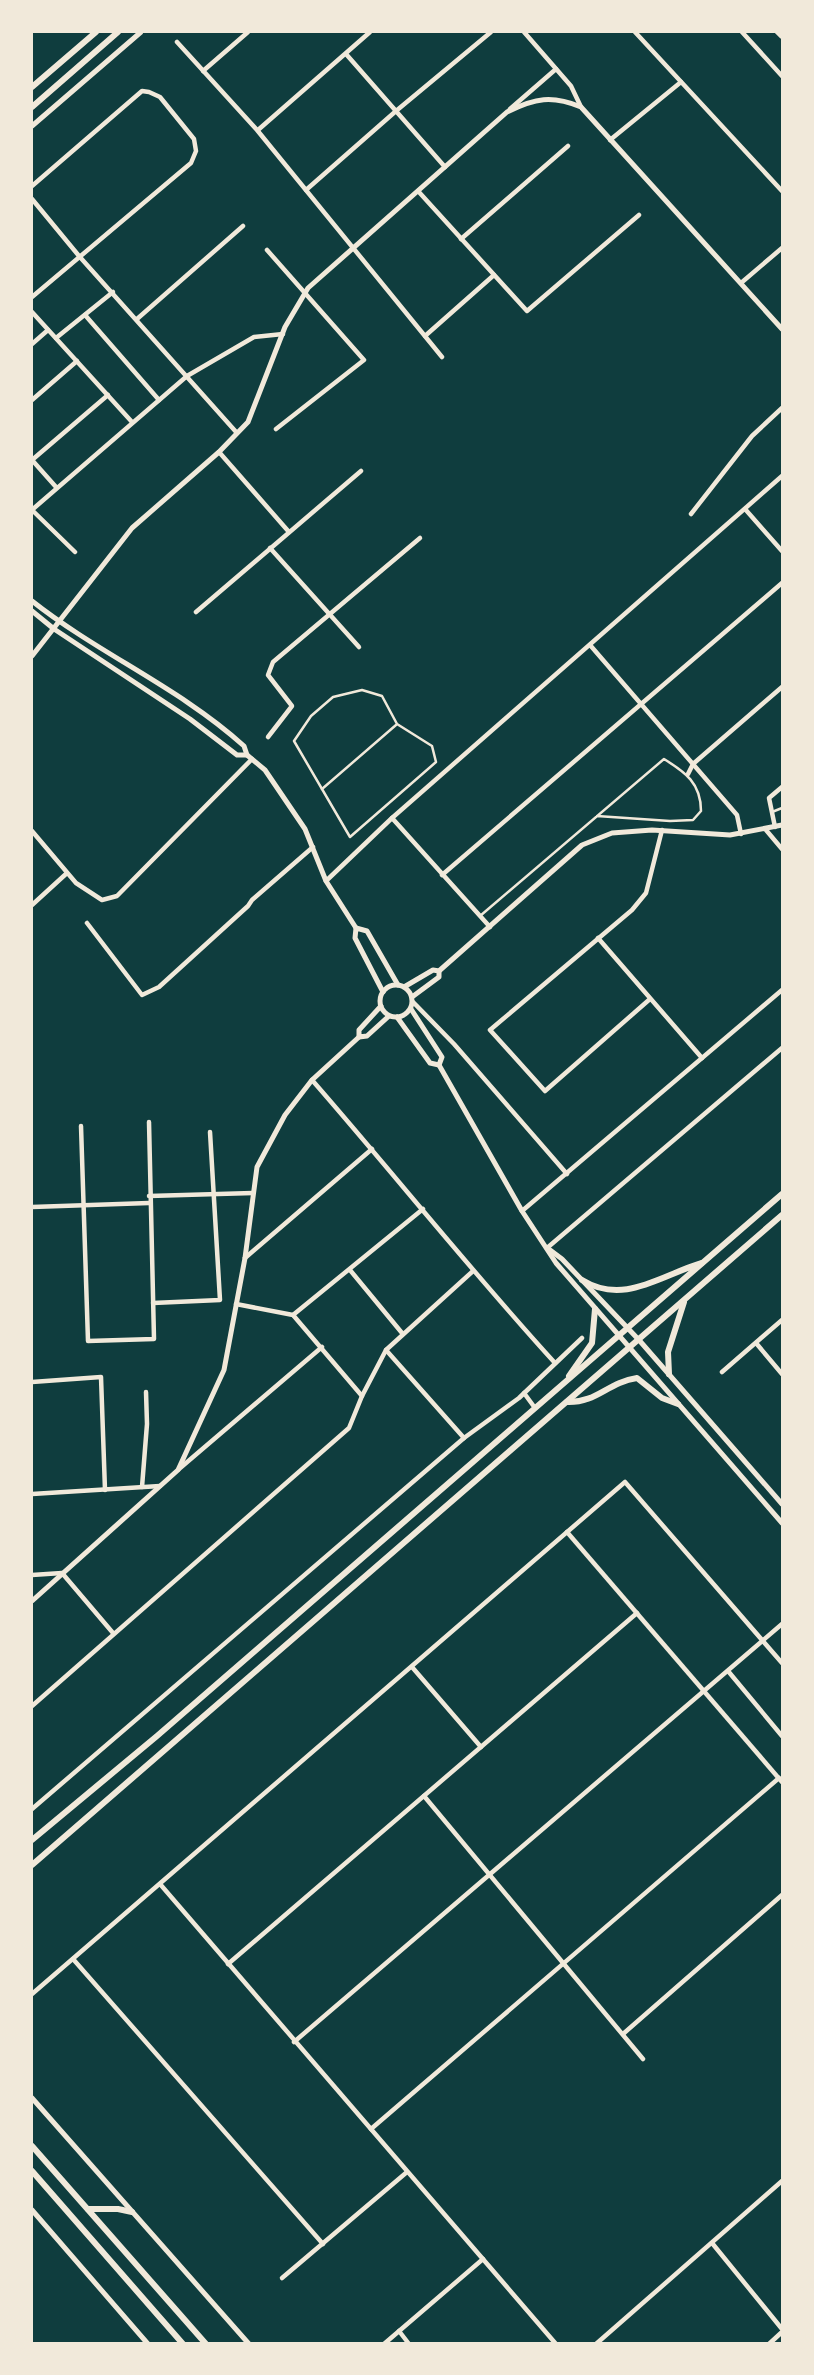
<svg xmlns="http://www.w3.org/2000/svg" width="814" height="2375" font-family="Helvetica,sans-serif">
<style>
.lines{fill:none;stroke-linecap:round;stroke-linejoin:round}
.pedestrian{stroke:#f1e9da;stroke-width:2.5}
.minor{stroke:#f1e9da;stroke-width:4.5}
.tertiary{stroke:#f1e9da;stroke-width:5}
.secondary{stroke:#f1e9da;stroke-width:6}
</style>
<rect width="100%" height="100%" fill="#0f3d3e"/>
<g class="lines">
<g class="pedestrian">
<path d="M 362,690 L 382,696 L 397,724 L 432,746 L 436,762 L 350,837 L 294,741 L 311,716 L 333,697 Z"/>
<path d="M 322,789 L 396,725"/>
<path d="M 772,812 L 782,808"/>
<path d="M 480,916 L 664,759 C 685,772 701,783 701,811 L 693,820 L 670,821 L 597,816"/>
</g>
<g class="minor">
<path d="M 524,32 L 571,86 L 581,107"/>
<path d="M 635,32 L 782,191"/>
<path d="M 742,32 L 782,76"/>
<path d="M 177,42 L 257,130 L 442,357"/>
<path d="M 346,54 L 445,167"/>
<path d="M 203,71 L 248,32"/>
<path d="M 510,109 L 556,69"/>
<path d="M 258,130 L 370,32"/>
<path d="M 610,140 L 681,82"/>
<path d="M 32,186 L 142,91 L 149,92 L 160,97 L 194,139 L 196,151 L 191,163 L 32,297"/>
<path d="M 306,190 L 396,111 L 491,32"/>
<path d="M 418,191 L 527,311 L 639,215"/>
<path d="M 32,199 L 79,256 L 237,433"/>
<path d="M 461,239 L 568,146"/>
<path d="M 267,250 L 364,360 L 276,429"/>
<path d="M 741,283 L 782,248"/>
<path d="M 32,312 L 132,422"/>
<path d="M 85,315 L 159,400"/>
<path d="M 137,319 L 243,226"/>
<path d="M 425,336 L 494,275"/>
<path d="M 56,338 L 113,292"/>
<path d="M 32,344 L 48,330"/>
<path d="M 32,400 L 77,361"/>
<path d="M 219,452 L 289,532"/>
<path d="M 32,460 L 108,395"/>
<path d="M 32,460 L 56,487"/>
<path d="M 33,509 L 187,376 L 254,337 L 283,334"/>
<path d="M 745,509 L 782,551"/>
<path d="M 32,510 L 75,552"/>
<path d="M 691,514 L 752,436 L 782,408"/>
<path d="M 270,548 L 359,647"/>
<path d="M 196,612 L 361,471"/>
<path d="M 590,645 L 737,815 L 741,834"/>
<path d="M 268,737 L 292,706 L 268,675 L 273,662 L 420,538"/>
<path d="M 688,774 L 693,764 L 782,687"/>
<path d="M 392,818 L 490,927"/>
<path d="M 775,827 L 769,798 L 782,787"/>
<path d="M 766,830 L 782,849"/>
<path d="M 32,831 L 76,883 L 102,900 L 117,896 L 252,759"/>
<path d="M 442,875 L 782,583"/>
<path d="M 326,881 L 392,818 L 782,476"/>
<path d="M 32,905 L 67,873"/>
<path d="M 87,923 L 142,995 L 159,987 L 248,906 L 252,900 L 313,847"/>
<path d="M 598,938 L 702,1058"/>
<path d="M 650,999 L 545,1091 L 490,1030 L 632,910 L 646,893 L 662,830"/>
<path d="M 413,1002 L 454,1044 L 567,1174"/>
<path d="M 312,1080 C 394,1174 471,1271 555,1363"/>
<path d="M 81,1126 L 88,1341 L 154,1339 L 149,1122"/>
<path d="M 149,1196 L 253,1193"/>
<path d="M 32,1207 L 149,1203"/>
<path d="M 522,1211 L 782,990"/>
<path d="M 547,1248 L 782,1048"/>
<path d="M 245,1258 L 372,1149"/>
<path d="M 350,1270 L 402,1333"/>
<path d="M 153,1303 L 220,1300 L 210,1132"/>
<path d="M 236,1304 L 293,1315 L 362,1396"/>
<path d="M 293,1315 L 423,1209"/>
<path d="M 756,1343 L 782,1374"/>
<path d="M 386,1350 L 464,1438"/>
<path d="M 722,1372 L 782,1320"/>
<path d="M 32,1382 L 101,1377 L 105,1490"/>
<path d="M 524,1393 L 535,1408"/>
<path d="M 179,1469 L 322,1347"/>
<path d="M 142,1487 L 147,1424 L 146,1392"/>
<path d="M 32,1494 L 160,1486"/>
<path d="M 567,1532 L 782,1782"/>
<path d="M 32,1575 L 62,1573 L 113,1633"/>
<path d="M 412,1667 L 481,1747"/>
<path d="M 728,1671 L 782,1736"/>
<path d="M 32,1706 L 349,1428 L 362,1396 L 386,1350 L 473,1271"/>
<path d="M 424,1796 L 643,2059"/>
<path d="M 32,1809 L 464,1438 L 519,1398 L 582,1338"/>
<path d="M 160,1884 L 556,2344"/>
<path d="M 73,1959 L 323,2244"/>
<path d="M 228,1964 L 637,1613"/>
<path d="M 32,1994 L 625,1482 L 782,1663"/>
<path d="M 623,2034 L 782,1895"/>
<path d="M 294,2042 L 782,1624"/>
<path d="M 371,2129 L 779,1778"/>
<path d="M 712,2243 L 782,2329"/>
<path d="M 282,2278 L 407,2172"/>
<path d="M 399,2331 L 409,2344"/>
<path d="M 384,2344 L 483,2259"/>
<path d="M 596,2344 L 782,2181"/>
<path d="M 769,2344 L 782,2332"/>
</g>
<g class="tertiary">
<path d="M 32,126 L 141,32"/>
<path d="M 32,601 C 99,654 180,688 244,746 L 247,755 L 265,770 L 305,829 L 326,881 L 356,928"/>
<path d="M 32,611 L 54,629 L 190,719 L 237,755 L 247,755"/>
<path d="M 32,656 L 132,528 L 219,452 L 248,422 L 285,327 L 308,288 L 507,112 C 535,98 552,95 581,107 L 782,329"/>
<path d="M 439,971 L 582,845 L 612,833 L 652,830 L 730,835 L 782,825"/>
<circle cx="396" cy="1001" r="16"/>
<path d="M 404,987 L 433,970 L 439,971 L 439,977 L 412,997"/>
<path d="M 383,992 L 355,938 L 356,928 L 367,931 L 398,985"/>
<path d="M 381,1006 L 359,1030 L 359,1037 L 367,1036 L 389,1016"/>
<path d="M 397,1017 L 430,1063 L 439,1065 L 442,1057 L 411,1009"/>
<path d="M 439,1065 L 522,1211 L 556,1263 L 782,1523"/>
<path d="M 550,1250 L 562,1259 L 639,1340 L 782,1504"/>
<path d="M 32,1601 L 178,1470 L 224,1370 L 245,1258 L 257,1167 L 285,1115 L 312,1080 L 359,1037"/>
<path d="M 32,2098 L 249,2344"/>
<path d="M 32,2210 L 148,2344"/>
</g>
<g class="secondary">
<path d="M 778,32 L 782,36"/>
<path d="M 32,87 L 96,32"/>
<path d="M 32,107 L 118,32"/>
<path d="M 582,1280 C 624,1306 661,1275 702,1263"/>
<path d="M 669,1374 L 668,1352 L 684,1302"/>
<path d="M 569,1376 L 592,1343 L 595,1309"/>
<path d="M 567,1402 C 597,1403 608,1382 637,1378 L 662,1398 L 678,1404"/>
<path d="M 32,1840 L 157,1736 L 782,1194"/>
<path d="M 32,1865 L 782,1215"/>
<path d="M 32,2146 L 206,2344"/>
<path d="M 32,2171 L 183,2344"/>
<path d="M 88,2209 L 118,2209 L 132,2212"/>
</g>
</g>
<rect width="814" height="2375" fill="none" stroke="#f1e9da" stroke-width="66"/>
</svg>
